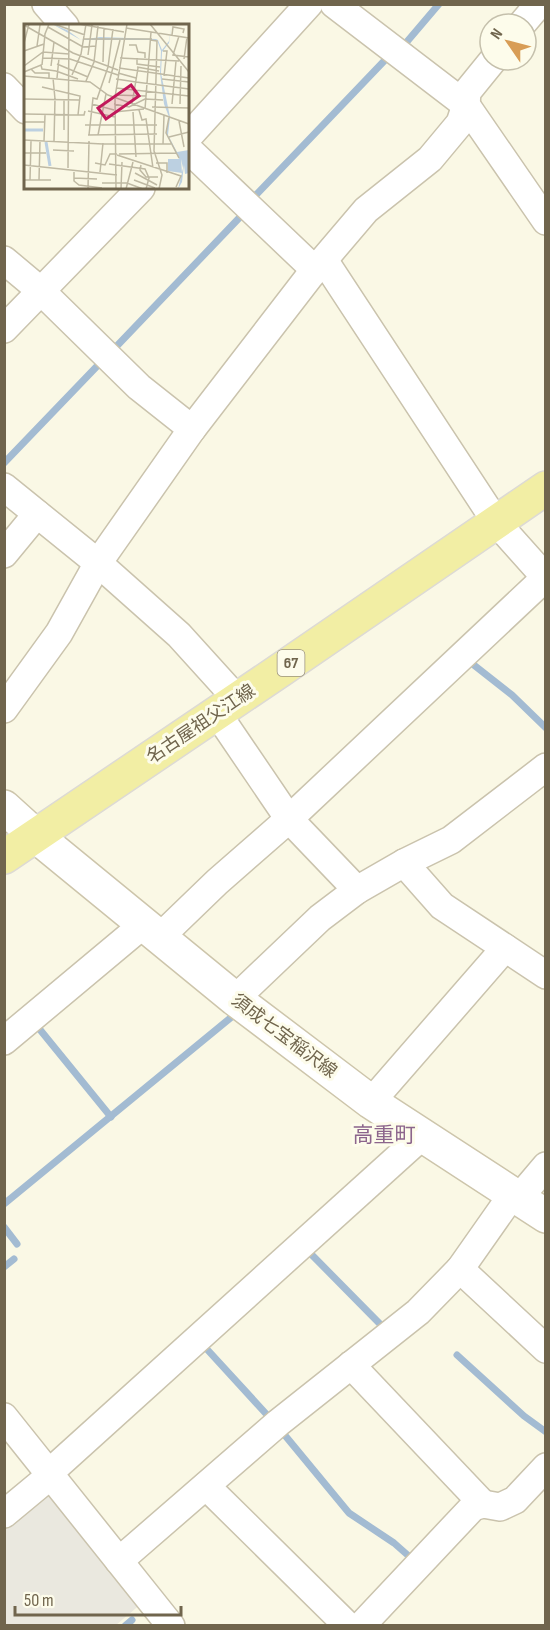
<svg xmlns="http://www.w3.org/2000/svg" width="550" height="1630" font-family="'Sofia Sans Condensed','Noto Sans JP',sans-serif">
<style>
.industrial{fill:#eae8df}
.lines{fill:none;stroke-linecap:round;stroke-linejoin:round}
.stream{stroke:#a3bbd2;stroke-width:7}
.street-casing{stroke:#cac3ad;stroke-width:30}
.secondary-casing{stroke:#cdc5ab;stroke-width:36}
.primary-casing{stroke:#dddad4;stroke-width:36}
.street{stroke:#fff;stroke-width:27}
.secondary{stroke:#fff;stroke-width:33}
.primary{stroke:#f2eea4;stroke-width:33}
.labels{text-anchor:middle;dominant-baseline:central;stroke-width:6;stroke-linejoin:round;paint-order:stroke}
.shield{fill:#fdfceb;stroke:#9a927c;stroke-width:1.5}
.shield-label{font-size:16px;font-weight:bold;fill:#70654d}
.street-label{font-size:18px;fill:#70654d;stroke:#fdfceb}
.quarter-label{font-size:21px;fill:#8c658c;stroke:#fdfceb}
.inset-river{fill:none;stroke:#bcd0e1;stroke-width:3}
.inset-road{fill:none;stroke:#bfb9a3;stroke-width:1.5}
.view{fill:#c2185b;fill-opacity:0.15;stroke:#c2185b;stroke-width:3}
.inset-edge{fill:none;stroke:#70654d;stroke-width:3}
</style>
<rect width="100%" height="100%" fill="#faf8e5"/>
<path class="industrial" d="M 46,1485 L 142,1603 L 116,1625 L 5,1626 L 5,1519 Z"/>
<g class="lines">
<g class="stream">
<path d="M 410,48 L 405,44 L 439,4"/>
<path d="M 256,201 L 253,198 L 386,59"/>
<path d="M 113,350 L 242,215 L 238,211"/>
<path d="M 4,463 L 102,361"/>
<path d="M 470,662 L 512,695 L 546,728"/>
<path d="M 37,1026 L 111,1117"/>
<path d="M 4,1204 L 234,1015"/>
<path d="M 4,1227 L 17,1244"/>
<path d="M 310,1253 L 382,1326"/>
<path d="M 4,1267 L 14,1259"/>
<path d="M 204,1346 L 269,1417"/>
<path d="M 457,1355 L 524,1416 L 546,1432"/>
<path d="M 283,1433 L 349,1513 L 394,1543 L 411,1558"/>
<path d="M 125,1626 L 132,1620"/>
</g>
<defs>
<g id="street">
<path d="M 46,4 L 65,26"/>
<path d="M 334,4 L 466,105 L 546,221"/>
<path d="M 522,24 L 539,4"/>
<path d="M 4,87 L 26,110"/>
<path d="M 188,137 L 309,4"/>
<path d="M 188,149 L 315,270"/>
<path d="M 4,260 L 41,291 L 139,387 L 192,429"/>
<path d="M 324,260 L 496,522 L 546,578"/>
<path d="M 4,329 L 141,188"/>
<path d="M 4,487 L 98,563 L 179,635 L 237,699"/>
<path d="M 4,554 L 37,514"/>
<path d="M 4,709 L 59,633 L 98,563 L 192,429 L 309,277 L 366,210 L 430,159 L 460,123 L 466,105 L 467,92 L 493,60"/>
<path d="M 404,863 L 442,906 L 546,975"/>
<path d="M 357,890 L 289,819 L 545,578"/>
<path d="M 160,937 L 217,882 L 289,819 L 217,713"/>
<path d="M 235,999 L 320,918 L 357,890 L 404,863 L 451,840 L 546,767"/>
<path d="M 4,1041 L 144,924"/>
<path d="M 371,1102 L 505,948"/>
<path d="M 518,1199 L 546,1166"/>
<path d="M 460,1269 L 546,1349"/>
<path d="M 351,1365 L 483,1504"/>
<path d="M 4,1417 L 171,1626"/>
<path d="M 49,1473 L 422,1136"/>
<path d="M 206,1486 L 348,1626"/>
<path d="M 4,1514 L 51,1475"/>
<path d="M 119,1561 L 278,1423 L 418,1312 L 460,1269 L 512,1195"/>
<path d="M 361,1626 L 473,1507 L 483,1504 L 500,1507 L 515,1500 L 546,1467"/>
</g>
<path id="secondary" d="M 4,807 L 36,836 L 235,999 L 371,1102 L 546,1216"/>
<path id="primary" d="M 4,857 L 282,669 L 546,488"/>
</defs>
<use href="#street" class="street-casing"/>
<use href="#secondary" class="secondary-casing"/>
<use href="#primary" class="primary-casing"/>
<use href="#street" class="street"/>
<use href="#secondary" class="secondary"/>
<use href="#primary" class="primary"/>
</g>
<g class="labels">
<rect class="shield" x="277.5" y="650" width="27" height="26" rx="4.5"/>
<g class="shield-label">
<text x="291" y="663">67</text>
</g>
<g class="street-label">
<text transform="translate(201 724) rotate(-34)">名古屋祖父江線</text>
<text transform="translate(284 1036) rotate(37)">須成七宝稲沢線</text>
</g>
<g class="quarter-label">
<text x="384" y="1135">高重町</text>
</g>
</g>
<g transform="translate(24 24)">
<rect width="165" height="165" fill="#faf8e5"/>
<path d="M 28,0 L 43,6 L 57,16 L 76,13 L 132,15 L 134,16 L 138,26 L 145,17 L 148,0 L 145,19 L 138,28 L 137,49 L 146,93 L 144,111 L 153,128 L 165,126 L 165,149 L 161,150 L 160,141 L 158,158 L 154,165 L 159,144 L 157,135 L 158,149 L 144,147 L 144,135 L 155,135 L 142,109 L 145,93 L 140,80 L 136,49 L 137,27 L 133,16 L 57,16 Z" fill="#bcd0e1"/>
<path class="inset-river" d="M 0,106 L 19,106M 22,118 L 26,142"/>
<path class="inset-road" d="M 30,0 L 61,11M 55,0 L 100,8M 126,0 L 165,48M 0,1 L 49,29 L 94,46M 24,3 L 59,23 L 72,22M 102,4 L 165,14M 148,11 L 149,3 L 160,5 L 159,9M 155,12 L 149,31 L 165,33M 60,15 L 128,15M 126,16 L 133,17 L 130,127 L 138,151 L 135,165M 0,19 L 5,0M 105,21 L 112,21 L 114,28 L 121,29 L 121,34M 13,22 L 16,1M 0,27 L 20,20M 139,27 L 143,27 L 140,52M 64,31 L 68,1M 19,34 L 46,35 L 94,51M 96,34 L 155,37M 113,34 L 113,40 L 136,43M 160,35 L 163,13M 79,38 L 80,4M 33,40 L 64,53M 18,41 L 21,10 L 25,0M 0,42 L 19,28 L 45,30M 27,42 L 30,18M 113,43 L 135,47M 95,44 L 165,54M 7,45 L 11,49 L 25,49 L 25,54M 32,47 L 54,55M 0,48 L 17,41 L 18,45 L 32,47M 94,49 L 112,54M 48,51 L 57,30 L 62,0M 0,52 L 66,58 L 84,71 L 165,100M 29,54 L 31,75M 33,54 L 35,34M 92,55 L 112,58M 138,55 L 165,58M 62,57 L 70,38 L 74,2M 112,58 L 165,65M 85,59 L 96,16M 18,63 L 56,72 L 54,91M 92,64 L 165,72M 91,71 L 122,72M 91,73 L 103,0M 91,73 L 92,165M 0,75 L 55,76M 68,80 L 90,86M 90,80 L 105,83 L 121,75 L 139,76M 108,80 L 114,44M 148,80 L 152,37M 156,80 L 157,42M 128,83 L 165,84M 121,85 L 127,8M 115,86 L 118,96 L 122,95 L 129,144M 64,87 L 91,93M 90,88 L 120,85M 109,88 L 112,133M 0,90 L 60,91 L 61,87M 145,93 L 142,109 L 155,134M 155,97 L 160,123M 0,98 L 21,98M 61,101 L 133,101M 40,106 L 40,75M 64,111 L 133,110M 65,111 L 69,74 L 73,75 L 84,43 L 89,5M 74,111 L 82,70M 145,113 L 165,108M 0,116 L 79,120M 20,117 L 21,91M 30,117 L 31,75M 79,120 L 147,120M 139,120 L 140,91M 29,126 L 50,127M 0,129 L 22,129M 95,130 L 152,129M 93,131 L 157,152 L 152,163M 71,139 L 81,141 L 86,130 L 93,130M 132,139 L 143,139 L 143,149M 85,140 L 121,145 L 125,154 L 122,165M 0,141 L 93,151M 117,141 L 116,146 L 122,153 L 134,153M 44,144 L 45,0M 50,146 L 50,157 L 55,161 L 78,164M 76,148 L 79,119M 111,149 L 133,161M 50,154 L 73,155M 0,156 L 27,156M 6,156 L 7,117M 15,156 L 16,117M 110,156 L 131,164M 78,159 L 103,159 L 119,165M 64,165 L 65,117M 97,165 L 98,138M 102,165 L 109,138"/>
<path class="view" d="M 107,61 L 115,72 L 82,95 L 74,84 Z"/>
<rect width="165" height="165" class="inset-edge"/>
</g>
<rect width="550" height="1630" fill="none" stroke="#70654d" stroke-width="12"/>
<g transform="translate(508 42) rotate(305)"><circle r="28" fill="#fdfceb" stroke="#c5c0ac" stroke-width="1.5"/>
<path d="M0-4.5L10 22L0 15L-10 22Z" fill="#d89d56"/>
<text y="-9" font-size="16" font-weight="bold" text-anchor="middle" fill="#70654d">N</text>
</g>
<path d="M15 1606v9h166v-9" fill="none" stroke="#70654d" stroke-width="3"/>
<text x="24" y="1606" font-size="18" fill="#70654d" stroke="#fdfceb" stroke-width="4.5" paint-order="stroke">50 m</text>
</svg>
